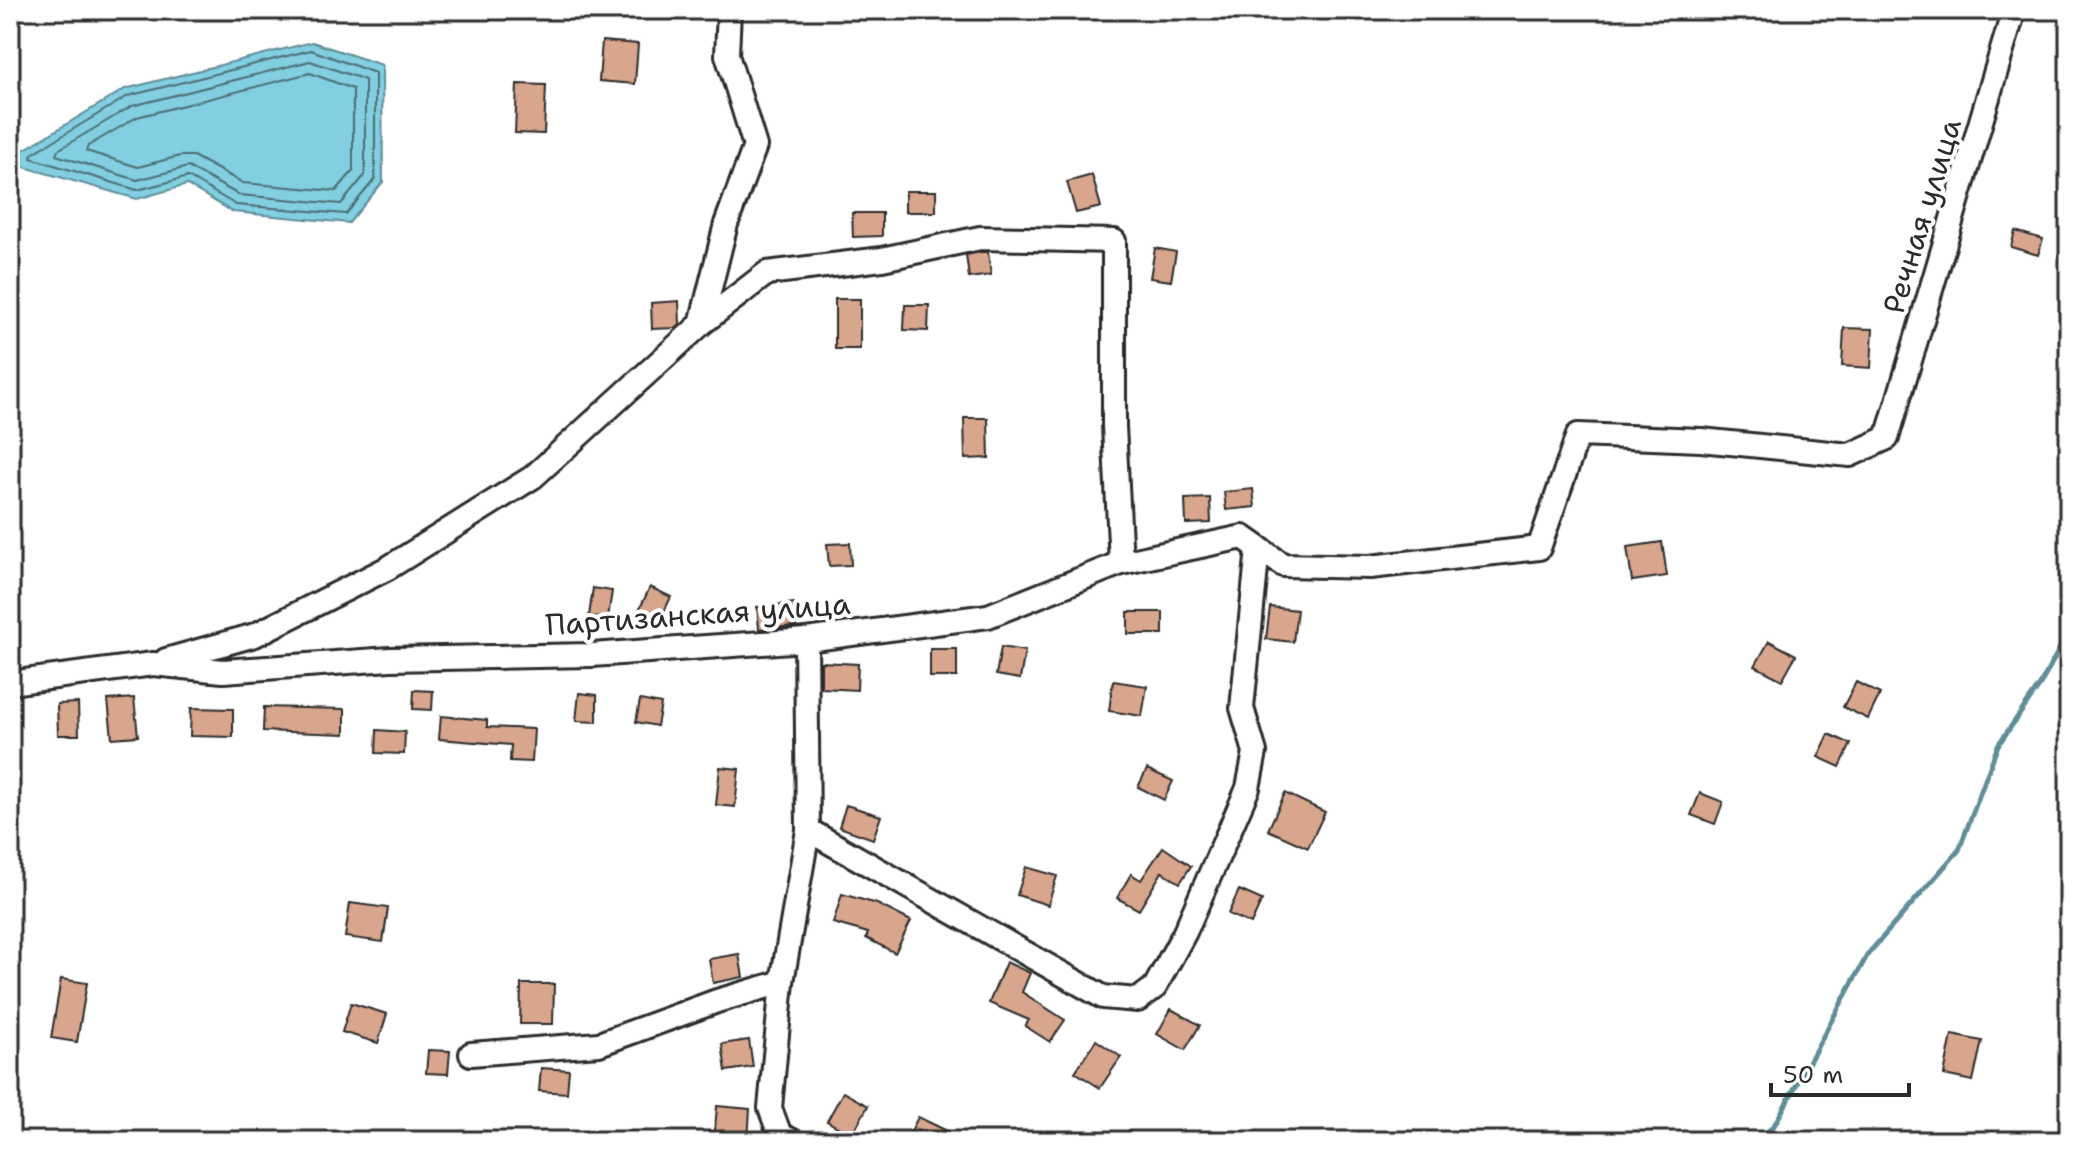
<svg xmlns="http://www.w3.org/2000/svg" width="2079" height="1151" font-family="'Shantell Sans',sans-serif">
<style>
.water{fill:#81cfe0;stroke:#5f8d98;stroke-width:2}
.lines{fill:none;stroke-linecap:round;stroke-linejoin:round}
.shore{stroke:#4d6d73;stroke-width:2}
.stream{stroke:#5f8d98;stroke-width:5}
.building{fill:#d8a58d;stroke:#2b2b2b;stroke-width:2}
.street-casing{stroke:#2b2b2b;stroke-width:28}
.street{stroke:#fff;stroke-width:22}
.labels{text-anchor:middle;dominant-baseline:central;stroke-width:8;stroke-linejoin:round;paint-order:stroke}
.street-label{font-size:30px;fill:#2b2b2b;stroke:#fff}
</style>
<rect width="100%" height="100%" fill="#fff"/>
<filter id="ink" filterUnits="userSpaceOnUse"><feTurbulence type="fractalNoise" baseFrequency=".0125" numOctaves="2"/><feDisplacementMap in="SourceGraphic" scale="16" xChannelSelector="R" yChannelSelector="G"/><feConvolveMatrix kernelMatrix="1 2 1 2 8 2 1 2 1" color-interpolation-filters="sRGB"/></filter>
<g filter="url(#ink)">
<path class="water" d="M 312,42 L 382,65 L 383,182 L 349,223 L 233,212 L 187,185 L 137,199 L 10,163 L 10,158 L 125,89 Z"/>
<g class="lines">
<g class="shore">
<path d="M 311,50 L 375,73 L 375,179 L 346,214 L 236,205 L 188,177 L 137,190 L 31,158 L 32,154 L 128,96 Z"/>
<path d="M 310,61 L 365,80 L 365,175 L 341,204 L 239,195 L 188,167 L 137,180 L 56,155 L 58,150 L 132,106 Z"/>
<path d="M 310,73 L 353,89 L 353,171 L 336,191 L 243,183 L 193,156 L 180,156 L 138,167 L 86,151 L 88,146 L 137,117 Z"/>
</g>
<path class="stream" d="M 1759,1141 L 1775,1124 L 1868,954 L 1959,850 L 1998,745 L 2040,685 L 2069,631"/>
</g>
<g class="building">
<path d="M 602,41 L 638,44 L 635,84 L 599,81 Z"/>
<path d="M 517,84 L 546,85 L 544,134 L 515,133 Z"/>
<path d="M 1092,175 L 1101,207 L 1076,213 L 1067,182 Z"/>
<rect x="905" y="191" width="31" height="21"/>
<path d="M 852,213 L 882,213 L 882,236 L 853,237 Z"/>
<path d="M 2015,231 L 2043,239 L 2038,255 L 2011,247 Z"/>
<path d="M 1155,248 L 1176,252 L 1171,281 L 1150,278 Z"/>
<path d="M 981,252 L 988,252 L 991,275 L 969,278 L 966,255 Z"/>
<rect x="835" y="299" width="25" height="50"/>
<path d="M 679,301 L 680,324 L 676,328 L 652,329 L 651,303 Z"/>
<path d="M 905,305 L 929,305 L 928,331 L 904,330 Z"/>
<path d="M 1844,328 L 1873,329 L 1871,368 L 1842,366 Z"/>
<path d="M 964,418 L 988,418 L 989,458 L 965,459 Z"/>
<path d="M 1253,489 L 1255,507 L 1226,510 L 1224,492 Z"/>
<path d="M 1210,498 L 1211,523 L 1186,524 L 1185,499 Z"/>
<path d="M 1662,542 L 1667,576 L 1632,581 L 1627,547 Z"/>
<path d="M 850,543 L 851,565 L 829,566 L 827,544 Z"/>
<path d="M 650,587 L 671,597 L 659,622 L 638,612 Z"/>
<path d="M 593,588 L 612,591 L 608,618 L 589,616 Z"/>
<path d="M 794,603 L 796,626 L 759,629 L 757,607 Z"/>
<path d="M 1270,607 L 1297,610 L 1293,642 L 1266,639 Z"/>
<rect x="1128" y="612" width="35" height="22"/>
<path d="M 1769,641 L 1796,655 L 1782,680 L 1755,666 Z"/>
<path d="M 1001,647 L 1025,651 L 1020,679 L 996,675 Z"/>
<rect x="930" y="649" width="27" height="28"/>
<path d="M 821,662 L 858,664 L 857,690 L 821,688 Z"/>
<path d="M 1113,681 L 1147,686 L 1142,716 L 1109,711 Z"/>
<path d="M 1856,682 L 1880,694 L 1868,719 L 1843,707 Z"/>
<path d="M 414,690 L 433,691 L 432,710 L 413,709 Z"/>
<path d="M 579,693 L 597,695 L 597,722 L 576,721 Z"/>
<path d="M 134,698 L 138,736 L 112,738 L 108,700 Z"/>
<path d="M 640,700 L 661,704 L 657,726 L 636,722 Z"/>
<path d="M 78,703 L 79,735 L 58,735 L 57,704 Z"/>
<path d="M 264,707 L 345,709 L 345,734 L 263,731 Z"/>
<path d="M 191,708 L 233,709 L 233,737 L 190,736 Z"/>
<path d="M 441,716 L 487,720 L 487,727 L 534,729 L 532,762 L 510,761 L 511,745 L 439,739 Z"/>
<path d="M 377,730 L 405,732 L 404,754 L 376,753 Z"/>
<path d="M 1829,734 L 1851,744 L 1840,767 L 1818,757 Z"/>
<path d="M 720,767 L 739,769 L 735,807 L 716,805 Z"/>
<path d="M 1147,769 L 1173,781 L 1164,800 L 1138,787 Z"/>
<path d="M 1285,793 L 1325,812 L 1308,848 L 1268,830 Z"/>
<path d="M 1700,793 L 1723,802 L 1715,824 L 1691,815 Z"/>
<path d="M 846,805 L 881,816 L 873,839 L 839,827 Z"/>
<path d="M 1163,847 L 1191,866 L 1180,883 L 1162,872 L 1139,910 L 1117,898 L 1131,874 L 1141,880 Z"/>
<path d="M 1026,867 L 1057,876 L 1048,905 L 1017,895 Z"/>
<path d="M 1239,890 L 1262,900 L 1251,924 L 1228,914 Z"/>
<path d="M 842,894 L 877,904 L 911,921 L 895,953 L 866,938 L 868,933 L 833,923 Z"/>
<path d="M 350,903 L 388,908 L 383,942 L 345,937 Z"/>
<path d="M 739,954 L 743,977 L 713,983 L 709,959 Z"/>
<path d="M 1006,962 L 1030,973 L 1022,992 L 1065,1020 L 1050,1042 L 1025,1026 L 1029,1020 L 989,1003 Z"/>
<path d="M 61,979 L 87,983 L 77,1042 L 51,1038 Z"/>
<path d="M 521,984 L 554,984 L 553,1024 L 520,1024 Z"/>
<path d="M 351,1003 L 387,1014 L 378,1043 L 342,1032 Z"/>
<path d="M 1171,1009 L 1200,1025 L 1185,1050 L 1157,1034 Z"/>
<path d="M 1952,1035 L 1982,1041 L 1973,1081 L 1944,1075 Z"/>
<path d="M 749,1040 L 753,1067 L 726,1071 L 722,1044 Z"/>
<path d="M 1096,1040 L 1121,1057 L 1100,1088 L 1075,1072 Z"/>
<path d="M 428,1050 L 450,1051 L 448,1074 L 426,1073 Z"/>
<path d="M 541,1068 L 569,1070 L 567,1093 L 539,1091 Z"/>
<path d="M 843,1092 L 868,1106 L 852,1135 L 827,1121 Z"/>
<path d="M 717,1106 L 750,1109 L 748,1141 L 714,1141 Z"/>
<path d="M 918,1117 L 968,1141 L 906,1141 Z"/>
</g>
<g class="lines">
<defs>
<g id="street">
<path d="M 701,324 L 726,224 L 755,146 L 727,55 L 729,10"/>
<path d="M 166,660 L 255,635 L 388,568 L 533,477 L 701,324 L 767,273 L 882,259 L 980,238 L 1114,241 L 1114,426 L 1121,563"/>
<path d="M 10,683 L 153,664 L 223,671 L 390,659 L 592,655 L 806,640 L 988,616 L 1121,563 L 1243,537 L 1283,565 L 1370,567 L 1539,548 L 1578,435 L 1701,440 L 1850,455 L 1887,438 L 2014,10"/>
<path d="M 808,830 L 1103,997 L 1138,1000 L 1155,987 L 1185,932 L 1248,788 L 1255,752 L 1242,708 L 1258,548"/>
<path d="M 471,1054 L 599,1044 L 717,1001 L 782,982"/>
<path d="M 793,1141 L 780,1135 L 770,1108 L 782,982 L 808,830 L 806,640"/>
</g>
</defs>
<use href="#street" class="street-casing"/>
<use href="#street" class="street"/>
</g>
</g>
<g class="labels">
<g class="street-label">
<text transform="translate(1922 216) rotate(-73)">Речная улица</text>
<text transform="translate(698 614) rotate(-4)">Партизанская улица</text>
</g>
</g>
<rect width="2079" height="1151" fill="none" stroke="#fff" stroke-width="40"/>
<rect x="20" y="20" width="2039" height="1111" fill="none" stroke="#2b2b2b" stroke-width="3" filter="url(#ink)"/>
<path d="M1771 1083v12h138v-12" fill="none" stroke="#2b2b2b" stroke-width="4"/>
<text x="1783" y="1083" font-size="24" fill="#2b2b2b" stroke="#ffffff" stroke-width="6" paint-order="stroke">50 m</text>
</svg>
